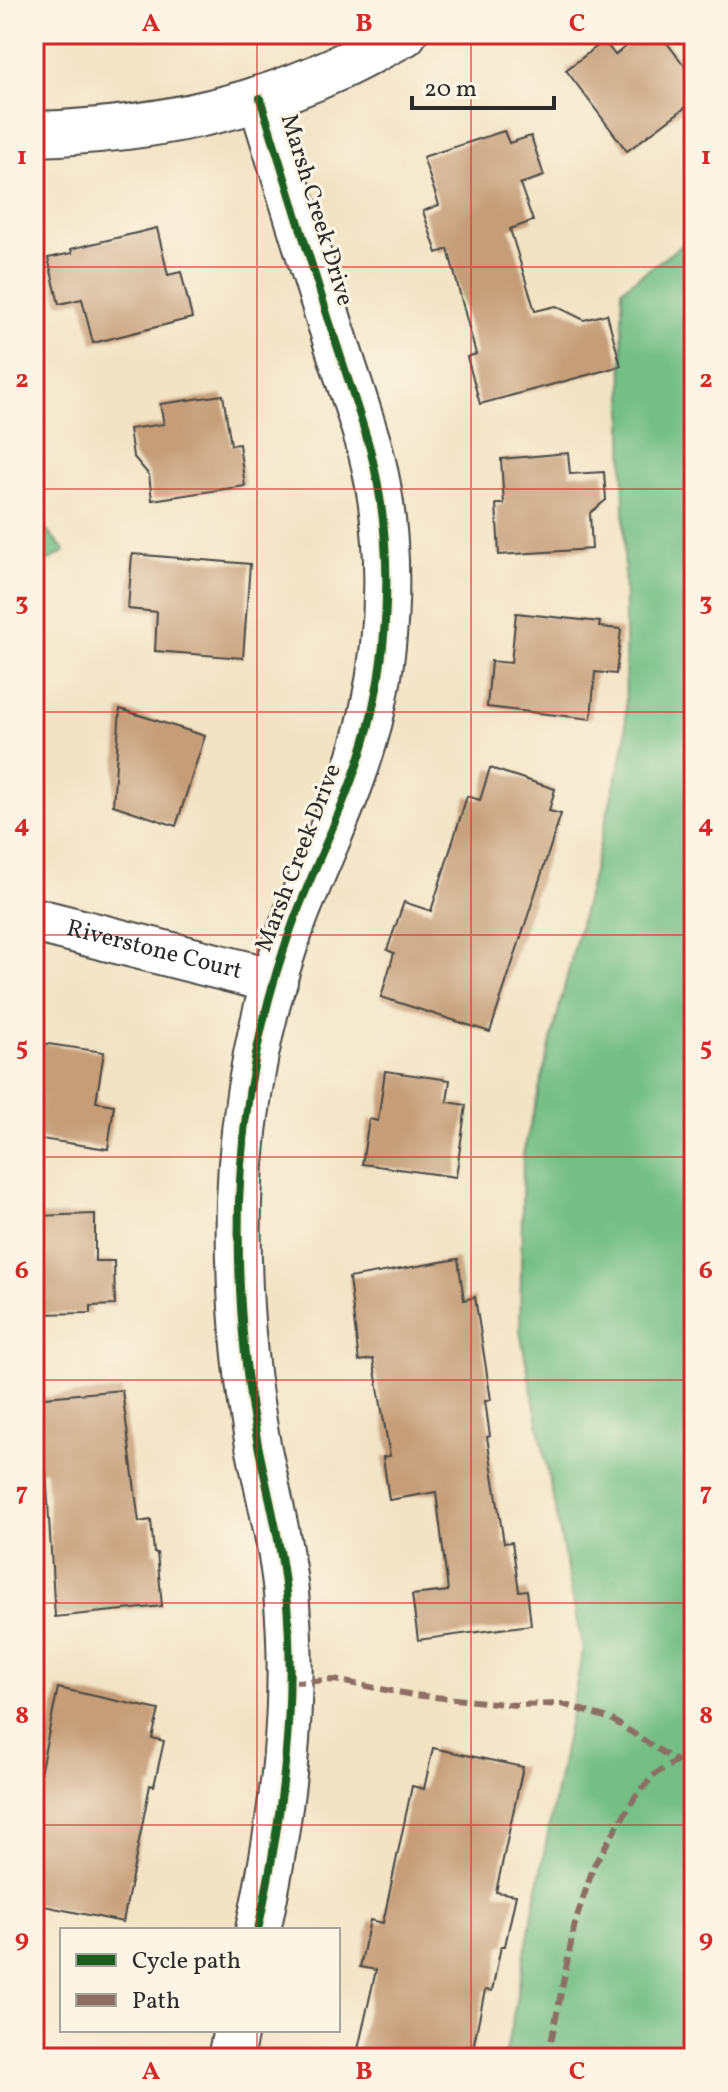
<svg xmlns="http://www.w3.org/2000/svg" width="728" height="2092" font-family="Vollkorn,serif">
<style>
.forest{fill:#74be86;stroke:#507458;stroke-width:2}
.building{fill:#c59d78}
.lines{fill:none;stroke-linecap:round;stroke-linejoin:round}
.minor-casing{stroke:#494742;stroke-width:48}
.minor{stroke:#fff;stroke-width:44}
.quiet{stroke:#8d6e63;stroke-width:6;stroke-dasharray:12 6;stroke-linecap:butt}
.cycleway-casing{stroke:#fcf5e5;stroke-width:13}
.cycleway{stroke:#1b5e20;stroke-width:8}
.grid{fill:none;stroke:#d62828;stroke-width:2;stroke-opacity:0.55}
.labels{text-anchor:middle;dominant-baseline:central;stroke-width:6;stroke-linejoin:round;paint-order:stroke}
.street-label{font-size:24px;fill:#2b2b2b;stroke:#fcf5e5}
.neatline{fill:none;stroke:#d62828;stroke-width:3}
.grid-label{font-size:26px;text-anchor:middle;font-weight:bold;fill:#d62828}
</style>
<rect width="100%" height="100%" fill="#fcf5e5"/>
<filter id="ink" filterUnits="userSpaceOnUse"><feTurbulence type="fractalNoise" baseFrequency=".0125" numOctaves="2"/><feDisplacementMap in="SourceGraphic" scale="16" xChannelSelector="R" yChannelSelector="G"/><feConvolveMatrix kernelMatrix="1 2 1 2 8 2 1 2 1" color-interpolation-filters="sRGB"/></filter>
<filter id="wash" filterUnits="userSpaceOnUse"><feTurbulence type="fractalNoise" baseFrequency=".006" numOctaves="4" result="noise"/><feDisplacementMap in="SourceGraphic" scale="32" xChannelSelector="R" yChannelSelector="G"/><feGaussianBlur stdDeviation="1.8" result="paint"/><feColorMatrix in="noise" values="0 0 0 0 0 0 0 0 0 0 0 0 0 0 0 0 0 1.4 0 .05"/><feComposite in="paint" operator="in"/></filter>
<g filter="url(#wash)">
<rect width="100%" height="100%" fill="#f2e3c5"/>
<g class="forest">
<path d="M 694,236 L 694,2058 L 505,2058 L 583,1650 L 520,1331 L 523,1154 L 626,739 L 622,289 Z"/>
<path d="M 34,515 L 65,551 L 34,569 Z"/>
</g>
<g id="blocks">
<g class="building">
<path d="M 641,34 L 660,34 L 694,78 L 694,101 L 627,151 L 566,70 L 604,41 L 615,55 Z"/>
<path d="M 504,131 L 509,143 L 531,136 L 544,176 L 520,184 L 533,221 L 510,229 L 535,311 L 556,306 L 584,320 L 607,314 L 621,366 L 480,404 L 467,357 L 476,354 L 448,249 L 437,253 L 423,211 L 439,205 L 423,157 Z"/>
<path d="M 157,228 L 168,275 L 181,272 L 192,318 L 93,343 L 82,299 L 59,304 L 48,258 L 72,253 L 71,249 Z"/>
<path d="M 223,395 L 231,445 L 239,444 L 245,486 L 152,500 L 149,475 L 133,456 L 129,429 L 164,424 L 160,404 Z"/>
<path d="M 568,453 L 570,474 L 604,472 L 606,500 L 590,513 L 592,549 L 499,555 L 496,504 L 504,504 L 501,459 Z"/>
<path d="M 132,554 L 250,564 L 243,658 L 155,651 L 157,612 L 128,609 Z"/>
<path d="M 516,613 L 600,622 L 599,627 L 621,629 L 616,674 L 595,672 L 591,719 L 487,707 L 491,661 L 511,663 Z"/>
<path d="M 120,709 L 205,736 L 176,826 L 113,805 Z"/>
<path d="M 490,768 L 555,789 L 549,811 L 561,814 L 490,1032 L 381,997 L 394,953 L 387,950 L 404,902 L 431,911 L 467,796 L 480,800 Z"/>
<path d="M 34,1042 L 104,1052 L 96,1102 L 114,1105 L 108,1149 L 34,1138 Z"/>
<path d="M 385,1071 L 450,1080 L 447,1102 L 466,1105 L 456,1177 L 362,1164 L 369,1119 L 378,1121 Z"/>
<path d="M 95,1214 L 95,1261 L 114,1261 L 115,1305 L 91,1306 L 91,1313 L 34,1314 L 34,1216 Z"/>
<path d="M 458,1259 L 464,1300 L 475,1297 L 491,1400 L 485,1401 L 490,1436 L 487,1437 L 504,1543 L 512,1542 L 519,1591 L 527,1590 L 531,1625 L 418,1640 L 412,1595 L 448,1591 L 436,1492 L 389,1500 L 383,1457 L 390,1456 L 373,1359 L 359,1361 L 349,1278 Z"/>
<path d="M 122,1390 L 139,1522 L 151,1520 L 154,1553 L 157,1553 L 162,1606 L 55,1617 L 46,1470 L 34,1471 L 34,1398 Z"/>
<path d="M 58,1688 L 159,1710 L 152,1738 L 164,1741 L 154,1786 L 150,1785 L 123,1922 L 34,1904 L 34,1802 Z"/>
<path d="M 433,1748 L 523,1767 L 496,1892 L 516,1895 L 505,1946 L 501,1946 L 492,1991 L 485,1990 L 471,2058 L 356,2058 L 376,1970 L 360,1967 L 370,1920 L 383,1923 L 412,1786 L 424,1789 Z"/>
</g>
</g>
</g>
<g filter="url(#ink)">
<use href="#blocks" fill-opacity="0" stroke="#494742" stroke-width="2"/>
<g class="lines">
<defs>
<g id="minor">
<path d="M 34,134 C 138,131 243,113 338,68 C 360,58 382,45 404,34"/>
<path id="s1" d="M 34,920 L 275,981"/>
<path d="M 258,1930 C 282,1818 297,1708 286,1593 C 281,1543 268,1494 258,1445 C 243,1364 237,1283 239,1201 C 242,1105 262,1004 296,915 C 322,848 357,782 372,712 C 391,628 392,533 370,449 C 357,404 341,359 327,314 C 305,242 282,170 260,98"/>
<path d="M 230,2058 L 236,2030"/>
</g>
</defs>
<use href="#minor" class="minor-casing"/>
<use href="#minor" class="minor"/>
<g class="quiet">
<path d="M 292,1682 L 334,1680 L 413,1695 L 515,1705 L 562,1704 L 611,1719 L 676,1761"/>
<path d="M 548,2058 L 575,1923 L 594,1865 L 635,1797 L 655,1774 L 694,1751"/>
</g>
<defs>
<path id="cycleway" d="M 258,1930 C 282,1818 297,1708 286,1593 C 281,1543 268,1494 258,1445 C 243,1364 237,1283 239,1201 C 242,1105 262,1004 296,915 C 322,848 357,782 372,712 C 391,628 392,533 370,449 C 357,404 341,359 327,314 C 305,242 282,170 260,98"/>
</defs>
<use href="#cycleway" class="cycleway-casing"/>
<use href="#cycleway" class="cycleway"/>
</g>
</g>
<path class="grid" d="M 257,34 L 257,1930M 471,34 L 471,2058M 34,267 L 694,267M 34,489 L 694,489M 34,712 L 694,712M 34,935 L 694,935M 34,1157 L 694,1157M 34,1380 L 694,1380M 34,1603 L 694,1603M 34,1825 L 694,1825M 257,2030 L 257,2058"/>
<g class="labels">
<g class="street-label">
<text transform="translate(316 210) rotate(73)">Marsh Creek Drive</text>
<text transform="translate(299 858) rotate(-69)">Marsh Creek Drive</text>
<text stroke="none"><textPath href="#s1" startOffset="124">Riverstone Court</textPath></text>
</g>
</g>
<rect width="728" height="2092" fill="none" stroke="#fcf5e5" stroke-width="88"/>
<rect x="60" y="1928" width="280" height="104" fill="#fcf5e5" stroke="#a8a49b" stroke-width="2"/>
<rect x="76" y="1954" width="40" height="12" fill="#1b5e20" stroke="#a8a49b" stroke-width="2"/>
<text x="132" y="1968" font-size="24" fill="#2b2b2b">Cycle path</text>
<rect x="76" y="1994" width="40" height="12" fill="#8d6e63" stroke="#a8a49b" stroke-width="2"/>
<text x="132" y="2008" font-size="24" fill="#2b2b2b">Path</text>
<path d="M412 96v12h142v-12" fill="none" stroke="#2b2b2b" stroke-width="4"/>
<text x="424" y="96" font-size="24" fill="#2b2b2b" stroke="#fcf5e5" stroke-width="6" paint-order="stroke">20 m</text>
<rect x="44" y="44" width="640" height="2004" class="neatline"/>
<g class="grid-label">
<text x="151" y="31">A</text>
<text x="364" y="31">B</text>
<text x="577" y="31">C</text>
<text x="22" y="164">1</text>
<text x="706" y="164">1</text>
<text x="22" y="387">2</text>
<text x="706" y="387">2</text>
<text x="22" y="610">3</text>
<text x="706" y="610">3</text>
<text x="22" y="832">4</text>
<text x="706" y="832">4</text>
<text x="22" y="1055">5</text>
<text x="706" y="1055">5</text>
<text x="22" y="1278">6</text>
<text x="706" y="1278">6</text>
<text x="22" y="1500">7</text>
<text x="706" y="1500">7</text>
<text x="22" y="1723">8</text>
<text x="706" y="1723">8</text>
<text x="22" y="1946">9</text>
<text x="706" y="1946">9</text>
<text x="151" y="2079">A</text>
<text x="364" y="2079">B</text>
<text x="577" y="2079">C</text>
</g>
</svg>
